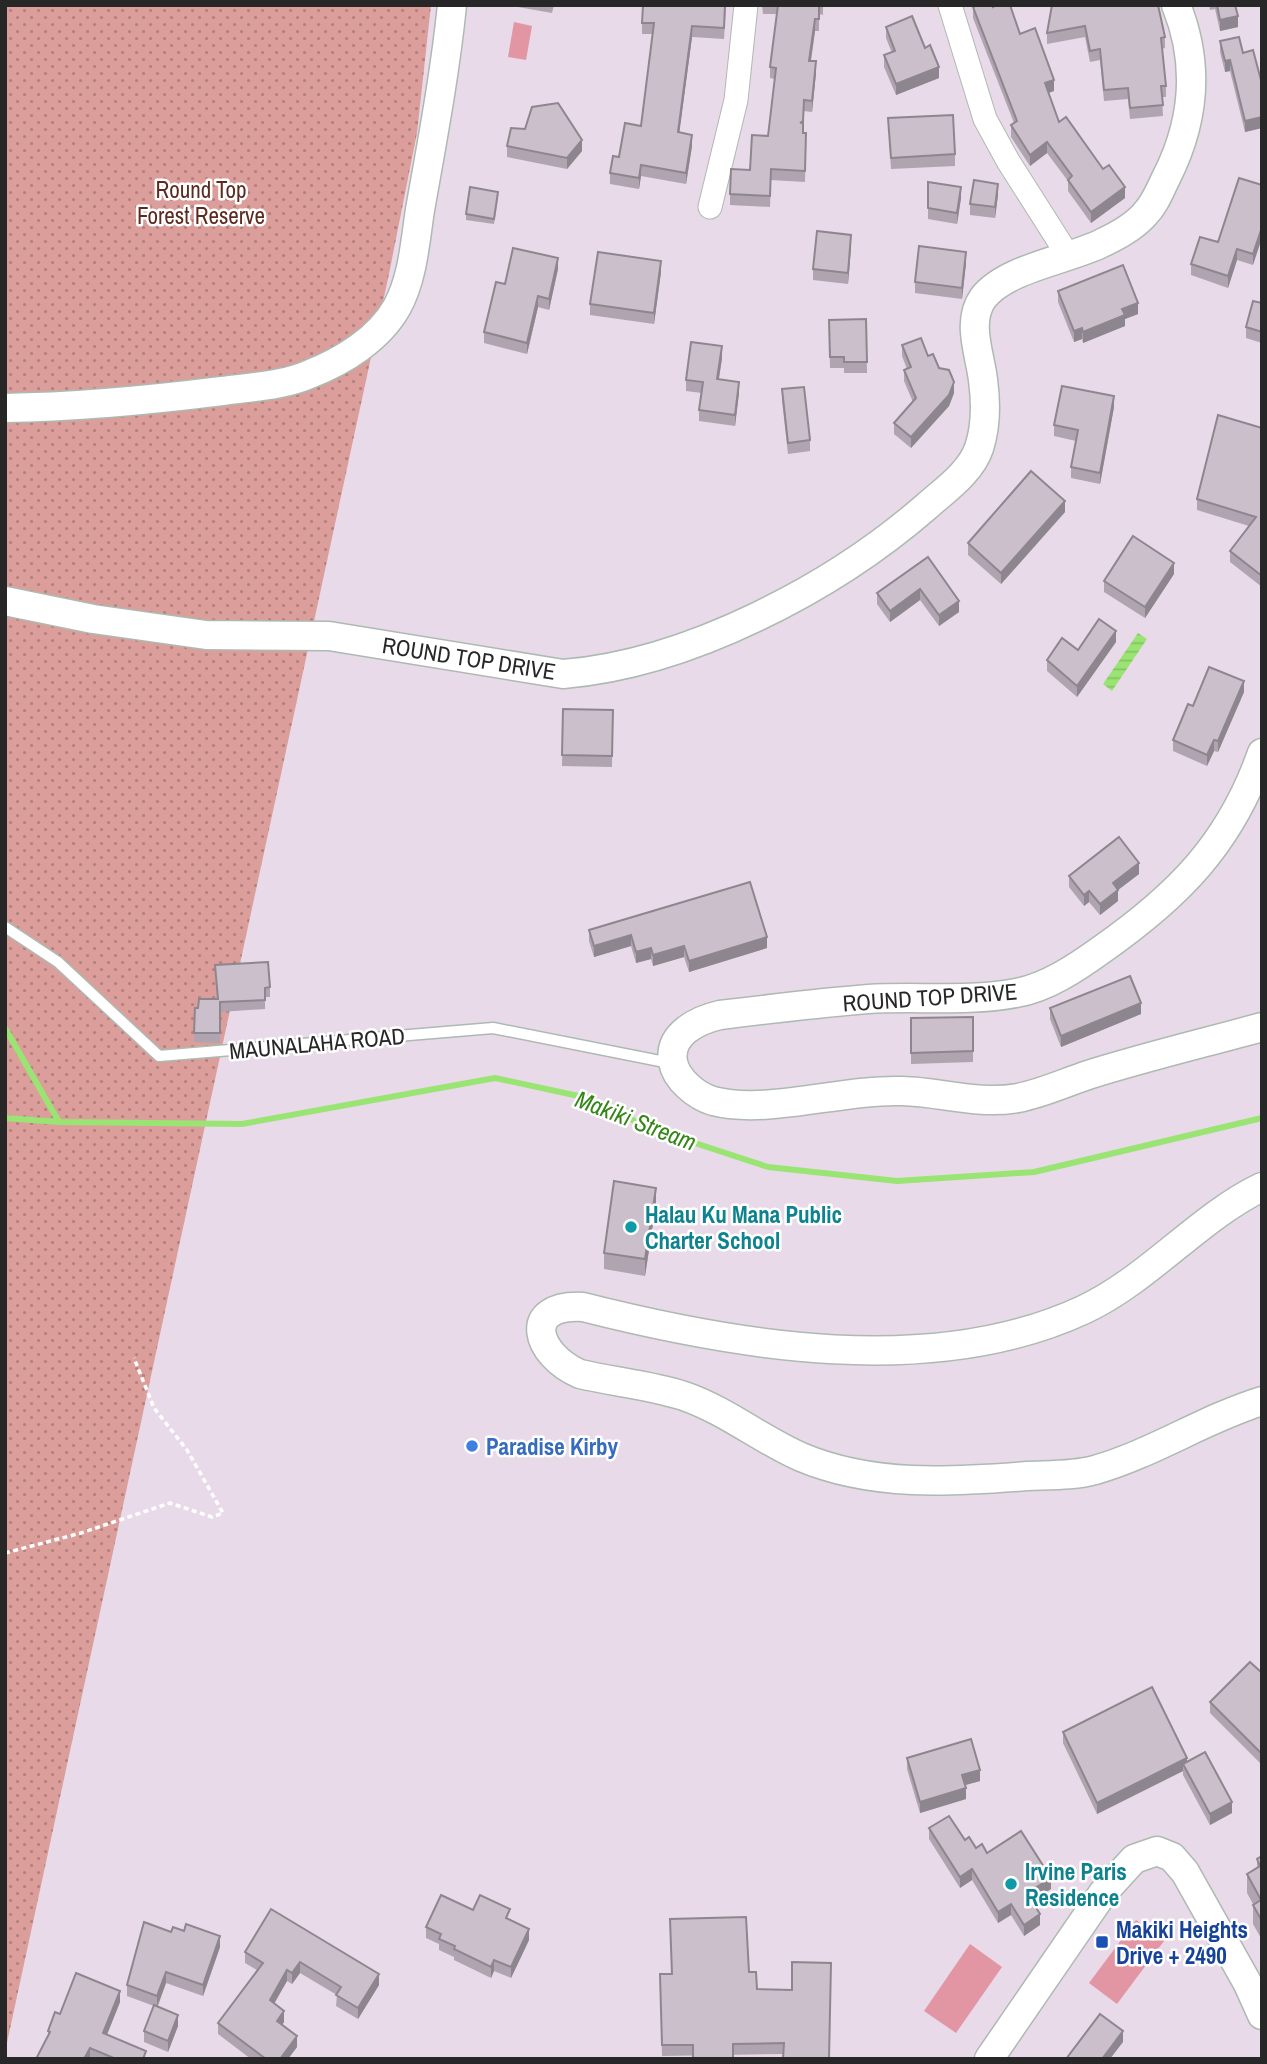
<svg xmlns="http://www.w3.org/2000/svg" width="1267" height="2064" font-family="'Archivo Narrow',sans-serif">
<style>
.park{fill:url(#park-dots)}
.pitch{fill:#e296a4}
.water{fill:url(#water-rules)}
.lines{fill:none;stroke-linecap:round;stroke-linejoin:round}
.stream{stroke:#9ae474;stroke-width:6}
.service-casing{stroke:#adbab1;stroke-width:13}
.minor-casing{stroke:#adbab1;stroke-width:25}
.tertiary-casing{stroke:#adbab1;stroke-width:31}
.path{stroke:#fff;stroke-width:3.5;stroke-dasharray:5 3.5;stroke-linecap:butt}
.service{stroke:#fff;stroke-width:10}
.minor{stroke:#fff;stroke-width:23}
.tertiary{stroke:#fff;stroke-width:28}
.wall{fill:#afa4af}
.shaded-wall{fill:#8e868e}
.building{fill:#cbbfcb;stroke:#8e868e;stroke-width:2}
.culture-dot{fill:#0f9aa8;stroke:#fff;stroke-width:2.5}
.shop-dot{fill:#3f7fe0;stroke:#fff;stroke-width:2.5}
.transit-dot{fill:#1a4fb4;stroke:#fff;stroke-width:2.5}
.labels{text-anchor:middle;dominant-baseline:central;stroke-width:5;stroke-linejoin:round;paint-order:stroke}
.park-label{font-size:23px;fill:#5d2a1f;stroke:#fff}
.street-label{font-size:23px;fill:#272727;stroke:#fff}
.culture-label{font-size:23px;font-weight:bold;fill:#0d838f;stroke:#fff;text-anchor:start}
.shop-label{font-size:23px;font-weight:bold;fill:#366cbe;stroke:#fff;text-anchor:start}
.transit-label{font-size:23px;font-weight:bold;fill:#164399;stroke:#fff;text-anchor:start}
.water-label{font-size:24px;font-style:italic;fill:#348517;stroke:#fff}
</style>
<defs>
<pattern id="park-dots" width="8" height="8" patternUnits="userSpaceOnUse" patternTransform="scale(1.75)"><rect width="8" height="8" fill="#dc9e9a"/><path d="M2 2h.1M6 6h.1" fill="none" stroke="#b2817e" stroke-width="1.8" stroke-linecap="round"/></pattern>
<pattern id="water-rules" width="6" height="5" patternUnits="userSpaceOnUse" patternTransform="scale(1.75)"><rect width="6" height="5" fill="#9ae474"/><path d="M0 2.5h6" fill="none" stroke="#85c464"/></pattern>
</defs>
<rect width="100%" height="100%" fill="#e8dae9"/>
<path class="park" d="M 5,5 L 431,5 L 417,133 L 389,274 L 5,2052 Z"/>
<g class="pitch">
<path d="M 514,22 L 532,26 L 526,60 L 508,57 Z"/>
<path d="M 1136,1920 L 1164,1941 L 1117,2004 L 1089,1983 Z"/>
<path d="M 970,1944 L 1002,1967 L 956,2033 L 924,2011 Z"/>
</g>
<path class="water" d="M 1138,633 L 1147,639 L 1112,691 L 1103,684 Z"/>
<g class="lines">
<g class="stream">
<path d="M 5,1028 L 59,1122"/>
<path d="M 5,1118 L 59,1122 L 242,1124 L 495,1078 L 588,1098 L 649,1128 L 768,1167 L 897,1181 L 1034,1172 L 1262,1118"/>
</g>
<defs>
<path id="service" d="M 5,927 L 58,962 L 159,1056 L 493,1028 L 670,1063"/>
<g id="minor">
<path d="M 950,5 L 985,119 L 1008,161 L 1069,257"/>
<path d="M 710,207 L 736,100 L 746,5"/>
</g>
<g id="tertiary">
<path d="M 5,408 C 78,407 150,400 222,391 C 251,387 283,386 310,374 C 343,361 379,339 397,307 C 413,278 415,242 420,210 C 432,142 445,74 452,5"/>
<path d="M 5,601 L 93,619 L 206,635 L 329,636 L 563,674 C 688,664 833,588 927,506 C 945,490 971,472 979,448 C 986,427 986,402 983,380 C 980,354 966,322 983,298 C 1006,268 1068,260 1102,243 C 1117,236 1134,227 1145,214 C 1155,204 1160,190 1166,178 C 1195,121 1200,64 1176,5"/>
<path d="M 1262,753 C 1230,844 1178,896 1101,950 C 1076,968 1046,988 1016,993 C 967,1002 917,996 868,999 C 819,1003 769,1009 720,1015 C 698,1020 668,1034 673,1062 C 676,1079 696,1096 713,1101 C 767,1115 843,1089 902,1091 C 942,1092 978,1105 1018,1098 C 1043,1093 1064,1083 1088,1075 C 1145,1057 1204,1043 1262,1027"/>
<path d="M 1262,1187 C 1199,1217 1148,1280 1083,1310 C 932,1380 737,1346 583,1307 C 520,1304 536,1355 580,1374 C 614,1382 650,1385 684,1396 C 727,1411 760,1439 801,1457 C 872,1487 951,1482 1027,1476 C 1049,1475 1074,1476 1095,1470 C 1154,1453 1204,1419 1262,1401"/>
<path d="M 989,2059 L 1103,1893 L 1134,1859 L 1157,1851 L 1172,1857 L 1185,1872 L 1248,1984 L 1262,2015"/>
</g>
</defs>
<use href="#service" class="service-casing"/>
<use href="#minor" class="minor-casing"/>
<use href="#tertiary" class="tertiary-casing"/>
<path class="path" d="M 5,1553 L 81,1533 L 170,1503 L 212,1517 L 223,1513 L 187,1450 L 154,1408 L 134,1358"/>
<use href="#service" class="service"/>
<use href="#minor" class="minor"/>
<use href="#tertiary" class="tertiary"/>
</g>
<g class="wall">
<path d="M 507,5 L 554,5 L 552,13 Z"/>
<path d="M 726,5 L 724,39 L 692,37 L 679,133 L 692,146 L 686,184 L 641,176 L 639,189 L 610,184 L 610,173 L 619,157 L 641,126 L 653,34 L 642,34 L 642,23 Z"/>
<path d="M 762,5 L 823,5 L 823,15 L 819,14 L 819,31 L 815,31 L 811,61 L 816,73 L 812,112 L 804,111 L 803,133 L 806,133 L 805,182 L 771,180 L 770,207 L 730,205 L 730,194 L 750,170 L 768,136 L 775,79 L 770,78 L 770,67 L 777,14 L 763,14 Z"/>
<path d="M 1052,5 L 1165,37 L 1165,48 L 1162,49 L 1166,86 L 1166,97 L 1162,97 L 1163,116 L 1130,119 L 1128,99 L 1104,101 L 1100,60 L 1090,62 L 1085,37 L 1047,44 L 1047,33 Z"/>
<path d="M 1209,5 L 1235,5 L 1238,27 L 1220,31 L 1215,9 L 1210,10 Z"/>
<path d="M 973,7 L 1020,34 L 1054,91 L 1048,93 L 1059,122 L 1125,198 L 1091,223 L 1068,191 L 1068,181 L 1047,153 L 1030,166 L 1011,137 L 1011,125 L 1014,123 L 973,18 Z"/>
<path d="M 886,27 L 939,78 L 896,95 L 884,67 L 884,55 L 892,53 L 886,38 Z"/>
<path d="M 1220,41 L 1243,53 L 1262,84 L 1262,128 L 1245,132 L 1230,71 L 1225,72 L 1220,52 Z"/>
<path d="M 888,118 L 955,154 L 955,166 L 891,169 Z"/>
<path d="M 507,146 L 582,151 L 567,169 L 507,157 Z"/>
<path d="M 928,182 L 961,198 L 957,224 L 928,219 Z"/>
<path d="M 1262,185 L 1253,265 L 1237,260 L 1228,288 L 1191,275 L 1191,264 L 1218,242 Z"/>
<path d="M 998,195 L 995,218 L 970,215 L 970,204 Z"/>
<path d="M 498,197 L 494,224 L 466,220 L 466,214 Z"/>
<path d="M 851,246 L 848,284 L 813,280 L 813,269 Z"/>
<path d="M 966,263 L 962,299 L 915,293 L 915,282 Z"/>
<path d="M 558,269 L 549,310 L 538,307 L 527,354 L 484,343 L 484,332 Z"/>
<path d="M 661,272 L 654,324 L 590,315 L 590,304 Z"/>
<path d="M 1058,291 L 1138,314 L 1125,319 L 1125,326 L 1083,343 L 1082,339 L 1074,342 L 1058,302 Z"/>
<path d="M 1262,303 L 1262,343 L 1246,338 L 1246,327 Z"/>
<path d="M 866,319 L 867,373 L 844,373 L 844,368 L 830,368 L 829,320 Z"/>
<path d="M 902,345 L 928,356 L 939,368 L 954,393 L 949,406 L 911,448 L 894,434 L 894,423 L 913,402 L 904,381 L 904,370 L 907,369 L 902,356 Z"/>
<path d="M 722,358 L 719,379 L 739,393 L 735,426 L 699,421 L 699,410 L 702,393 L 686,391 L 686,380 Z"/>
<path d="M 782,389 L 810,440 L 810,451 L 788,454 L 782,400 Z"/>
<path d="M 1114,407 L 1100,484 L 1071,478 L 1071,467 L 1076,441 L 1054,436 L 1054,425 Z"/>
<path d="M 1262,428 L 1262,587 L 1230,562 L 1230,551 L 1249,526 L 1197,510 L 1197,499 Z"/>
<path d="M 1065,512 L 1001,584 L 968,555 L 968,543 Z"/>
<path d="M 928,557 L 959,612 L 939,626 L 920,600 L 890,622 L 877,604 L 877,593 Z"/>
<path d="M 1174,574 L 1145,618 L 1104,592 L 1104,581 Z"/>
<path d="M 1116,642 L 1077,697 L 1047,671 L 1047,660 L 1078,650 Z"/>
<path d="M 1244,692 L 1218,752 L 1214,751 L 1207,766 L 1173,751 L 1173,740 L 1193,706 Z"/>
<path d="M 563,709 L 613,710 L 612,767 L 562,766 Z"/>
<path d="M 1139,874 L 1118,890 L 1118,901 L 1100,915 L 1089,902 L 1084,906 L 1069,887 L 1069,876 Z"/>
<path d="M 589,930 L 767,948 L 689,972 L 684,957 L 653,966 L 651,959 L 636,963 L 631,946 L 594,957 L 589,941 Z"/>
<path d="M 215,965 L 270,987 L 270,997 L 265,997 L 265,1009 L 220,1012 L 220,1043 L 194,1042 L 195,1008 L 198,1008 L 217,999 Z"/>
<path d="M 1050,1008 L 1141,1014 L 1061,1047 L 1050,1019 Z"/>
<path d="M 973,1017 L 973,1062 L 911,1064 L 911,1018 Z"/>
<path d="M 656,1204 L 645,1276 L 604,1269 L 604,1253 Z"/>
<path d="M 1262,1673 L 1262,1765 L 1210,1713 L 1210,1702 Z"/>
<path d="M 1063,1732 L 1187,1762 L 1232,1813 L 1210,1825 L 1183,1775 L 1183,1771 L 1097,1814 L 1063,1743 Z"/>
<path d="M 907,1758 L 980,1781 L 965,1785 L 966,1799 L 920,1813 L 907,1769 Z"/>
<path d="M 929,1828 L 965,1840 L 976,1848 L 987,1853 L 1051,1889 L 1032,1901 L 1040,1925 L 1024,1936 L 1011,1915 L 998,1923 L 972,1880 L 960,1888 L 929,1839 Z"/>
<path d="M 1262,1856 L 1262,1940 L 1253,1924 L 1253,1904 L 1247,1893 L 1247,1874 L 1257,1868 L 1257,1859 Z"/>
<path d="M 271,1909 L 379,1985 L 358,2019 L 336,2006 L 337,1995 L 300,1973 L 292,1984 L 287,1981 L 274,2003 L 284,2022 L 282,2025 L 297,2047 L 288,2059 L 251,2059 L 218,2034 L 218,2023 L 257,1970 L 245,1963 L 245,1952 Z"/>
<path d="M 473,1910 L 510,1920 L 529,1940 L 511,1978 L 494,1971 L 491,1978 L 454,1960 L 454,1957 L 439,1950 L 439,1944 L 426,1938 L 426,1927 Z"/>
<path d="M 171,1932 L 220,1947 L 203,1996 L 166,1983 L 158,2006 L 178,2026 L 168,2052 L 144,2042 L 144,2031 L 154,2006 L 127,1996 L 127,1985 Z"/>
<path d="M 831,1963 L 784,2054 L 662,2056 L 660,1974 L 749,1972 L 757,1989 L 792,1990 Z"/>
<path d="M 120,2002 L 107,2035 L 146,2059 L 36,2059 L 48,2037 L 48,2031 L 60,2014 Z"/>
</g>
<g class="shaded-wall">
<path d="M 1238,16 L 1238,27 L 1220,31 L 1220,20 Z"/>
<path d="M 815,19 L 815,31 L 809,72 L 809,61 Z"/>
<path d="M 692,26 L 692,37 L 678,143 L 678,132 Z"/>
<path d="M 1230,60 L 1230,71 L 1225,72 L 1225,61 Z"/>
<path d="M 816,61 L 816,73 L 812,112 L 812,101 Z"/>
<path d="M 939,67 L 939,78 L 896,95 L 896,84 Z"/>
<path d="M 1054,80 L 1054,91 L 1045,94 L 1045,83 Z"/>
<path d="M 1262,117 L 1262,128 L 1245,132 L 1245,121 Z"/>
<path d="M 692,135 L 692,146 L 686,184 L 686,173 Z"/>
<path d="M 582,140 L 582,151 L 567,169 L 567,158 Z"/>
<path d="M 1047,142 L 1047,153 L 1030,166 L 1030,155 Z"/>
<path d="M 641,165 L 641,176 L 639,189 L 639,178 Z"/>
<path d="M 998,184 L 998,195 L 995,218 L 995,207 Z"/>
<path d="M 961,187 L 961,198 L 957,224 L 957,213 Z"/>
<path d="M 1125,187 L 1125,198 L 1091,223 L 1091,212 Z"/>
<path d="M 1262,227 L 1262,238 L 1253,265 L 1253,254 Z"/>
<path d="M 851,235 L 851,246 L 848,284 L 848,273 Z"/>
<path d="M 1237,249 L 1237,260 L 1228,288 L 1228,276 Z"/>
<path d="M 966,252 L 966,263 L 962,299 L 962,288 Z"/>
<path d="M 558,258 L 558,269 L 549,310 L 549,299 Z"/>
<path d="M 661,261 L 661,272 L 654,324 L 654,313 Z"/>
<path d="M 538,296 L 538,307 L 527,354 L 527,343 Z"/>
<path d="M 1138,303 L 1138,314 L 1125,319 L 1125,326 L 1083,343 L 1083,332 L 1122,309 Z"/>
<path d="M 1082,328 L 1082,339 L 1074,342 L 1074,331 Z"/>
<path d="M 722,346 L 722,358 L 717,390 L 717,379 Z"/>
<path d="M 739,382 L 739,393 L 735,426 L 735,415 Z"/>
<path d="M 954,382 L 954,393 L 949,406 L 911,448 L 911,437 Z"/>
<path d="M 1114,396 L 1114,407 L 1100,484 L 1100,473 Z"/>
<path d="M 1065,501 L 1065,512 L 1001,584 L 1001,573 Z"/>
<path d="M 1174,563 L 1174,574 L 1145,618 L 1145,607 Z"/>
<path d="M 920,589 L 920,600 L 890,622 L 890,611 Z"/>
<path d="M 959,601 L 959,612 L 939,626 L 939,615 Z"/>
<path d="M 1116,631 L 1116,642 L 1077,697 L 1077,686 Z"/>
<path d="M 1244,681 L 1244,692 L 1218,752 L 1218,741 Z"/>
<path d="M 1214,740 L 1214,751 L 1207,766 L 1207,755 Z"/>
<path d="M 1139,863 L 1139,874 L 1118,890 L 1118,901 L 1100,915 L 1100,904 L 1113,883 Z"/>
<path d="M 1089,891 L 1089,902 L 1084,906 L 1084,895 Z"/>
<path d="M 631,935 L 631,946 L 594,957 L 594,946 Z"/>
<path d="M 767,937 L 767,948 L 689,972 L 689,961 Z"/>
<path d="M 684,946 L 684,957 L 653,966 L 653,955 Z"/>
<path d="M 651,948 L 651,959 L 636,963 L 636,952 Z"/>
<path d="M 1141,1003 L 1141,1014 L 1061,1047 L 1061,1036 Z"/>
<path d="M 656,1188 L 656,1204 L 645,1276 L 645,1259 Z"/>
<path d="M 1187,1758 L 1187,1769 L 1183,1764 L 1183,1771 L 1097,1814 L 1097,1803 Z"/>
<path d="M 980,1770 L 980,1781 L 962,1786 L 962,1775 Z"/>
<path d="M 966,1788 L 966,1799 L 920,1813 L 920,1802 Z"/>
<path d="M 1232,1802 L 1232,1813 L 1210,1825 L 1210,1814 Z"/>
<path d="M 972,1869 L 972,1880 L 960,1888 L 960,1877 Z"/>
<path d="M 1051,1878 L 1051,1889 L 1027,1904 L 1027,1893 Z"/>
<path d="M 1011,1904 L 1011,1915 L 998,1923 L 998,1912 Z"/>
<path d="M 1040,1914 L 1040,1925 L 1024,1936 L 1024,1925 Z"/>
<path d="M 529,1929 L 529,1940 L 511,1978 L 511,1967 Z"/>
<path d="M 220,1936 L 220,1947 L 203,1996 L 203,1985 Z"/>
<path d="M 494,1960 L 494,1971 L 491,1978 L 491,1967 Z"/>
<path d="M 300,1962 L 300,1973 L 292,1984 L 292,1973 Z"/>
<path d="M 287,1970 L 287,1981 L 270,2011 L 270,2000 Z"/>
<path d="M 166,1972 L 166,1983 L 157,2007 L 157,1996 Z"/>
<path d="M 379,1974 L 379,1985 L 358,2019 L 358,2008 Z"/>
<path d="M 120,1991 L 120,2002 L 103,2044 L 103,2033 Z"/>
<path d="M 284,2011 L 284,2022 L 277,2032 L 277,2021 Z"/>
<path d="M 178,2015 L 178,2026 L 168,2052 L 168,2041 Z"/>
<path d="M 1123,2031 L 1123,2042 L 1110,2059 L 1102,2059 Z"/>
<path d="M 297,2036 L 297,2047 L 288,2059 L 280,2059 Z"/>
<path d="M 90,2048 L 90,2059 L 84,2059 Z"/>
</g>
<g class="building">
<path d="M 643,5 L 725,5 L 724,28 L 692,26 L 678,132 L 692,135 L 686,173 L 641,165 L 639,178 L 610,173 L 613,156 L 619,157 L 625,123 L 641,126 L 654,23 L 642,23 Z"/>
<path d="M 778,5 L 819,5 L 819,19 L 815,19 L 809,61 L 816,61 L 812,101 L 804,100 L 803,121 L 800,123 L 803,122 L 803,133 L 806,133 L 805,171 L 771,169 L 770,196 L 730,194 L 731,169 L 750,170 L 752,135 L 768,136 L 776,68 L 770,67 Z"/>
<path d="M 977,5 L 993,5 L 993,7 L 997,5 L 1010,5 L 1020,34 L 1035,28 L 1054,80 L 1045,83 L 1059,122 L 1066,117 L 1103,169 L 1109,165 L 1125,187 L 1091,212 L 1068,180 L 1072,176 L 1047,142 L 1030,155 L 1011,125 L 1017,121 L 973,7 Z"/>
<path d="M 1052,5 L 1158,5 L 1165,37 L 1161,38 L 1166,86 L 1161,86 L 1163,105 L 1130,108 L 1128,88 L 1104,90 L 1100,49 L 1090,51 L 1085,26 L 1047,33 Z"/>
<path d="M 1217,5 L 1235,5 L 1238,16 L 1220,20 Z"/>
<path d="M 912,16 L 925,48 L 930,45 L 939,67 L 896,84 L 884,55 L 895,51 L 886,27 Z"/>
<path d="M 1239,37 L 1243,53 L 1253,50 L 1262,84 L 1262,117 L 1245,121 L 1230,60 L 1225,61 L 1220,41 Z"/>
<path d="M 558,103 L 582,140 L 567,158 L 507,146 L 511,128 L 525,129 L 532,107 Z"/>
<path d="M 953,115 L 955,154 L 891,158 L 888,118 Z"/>
<path d="M 1239,178 L 1262,185 L 1262,227 L 1253,254 L 1237,249 L 1228,276 L 1191,264 L 1200,237 L 1218,242 Z"/>
<path d="M 974,180 L 998,184 L 995,207 L 970,204 Z"/>
<path d="M 928,182 L 961,187 L 957,213 L 928,208 Z"/>
<path d="M 470,187 L 498,192 L 494,219 L 466,214 Z"/>
<path d="M 817,231 L 851,235 L 848,273 L 813,269 Z"/>
<path d="M 919,246 L 966,252 L 962,288 L 915,282 Z"/>
<path d="M 513,248 L 558,258 L 549,299 L 538,296 L 527,343 L 484,332 L 496,282 L 505,284 Z"/>
<path d="M 598,252 L 661,261 L 654,313 L 590,304 Z"/>
<path d="M 1123,265 L 1138,303 L 1122,309 L 1125,315 L 1083,332 L 1082,328 L 1074,331 L 1058,291 Z"/>
<path d="M 1253,301 L 1262,303 L 1262,332 L 1246,327 Z"/>
<path d="M 866,319 L 867,362 L 844,362 L 844,357 L 830,357 L 829,320 Z"/>
<path d="M 921,338 L 928,356 L 933,354 L 939,368 L 949,370 L 954,382 L 949,395 L 911,437 L 894,423 L 916,398 L 904,370 L 911,367 L 902,345 Z"/>
<path d="M 691,342 L 722,346 L 717,379 L 739,382 L 735,415 L 699,410 L 703,382 L 686,380 Z"/>
<path d="M 1062,386 L 1114,396 L 1100,473 L 1071,467 L 1078,430 L 1054,425 Z"/>
<path d="M 804,387 L 810,440 L 788,443 L 782,389 Z"/>
<path d="M 1218,415 L 1262,428 L 1262,576 L 1230,551 L 1256,517 L 1197,499 Z"/>
<path d="M 1031,471 L 1065,501 L 1001,573 L 968,543 Z"/>
<path d="M 1133,536 L 1174,563 L 1145,607 L 1104,581 Z"/>
<path d="M 928,557 L 959,601 L 939,615 L 920,589 L 890,611 L 877,593 Z"/>
<path d="M 1099,619 L 1116,631 L 1077,686 L 1047,660 L 1062,638 L 1078,650 Z"/>
<path d="M 1209,667 L 1244,681 L 1218,741 L 1214,740 L 1207,755 L 1173,740 L 1188,704 L 1193,706 Z"/>
<path d="M 563,709 L 613,710 L 612,756 L 562,755 Z"/>
<path d="M 1119,837 L 1139,863 L 1113,883 L 1118,890 L 1100,904 L 1089,891 L 1084,895 L 1069,876 Z"/>
<path d="M 750,882 L 767,937 L 689,961 L 684,946 L 653,955 L 651,948 L 636,952 L 631,935 L 594,946 L 589,930 Z"/>
<path d="M 268,962 L 270,987 L 265,988 L 265,1000 L 220,1002 L 220,1033 L 194,1033 L 195,1008 L 198,1008 L 199,999 L 218,999 L 215,965 Z"/>
<path d="M 1130,976 L 1141,1003 L 1061,1036 L 1050,1008 Z"/>
<path d="M 973,1017 L 973,1051 L 911,1053 L 911,1018 Z"/>
<path d="M 614,1181 L 656,1188 L 645,1259 L 604,1253 Z"/>
<path d="M 1250,1662 L 1262,1673 L 1262,1754 L 1210,1702 Z"/>
<path d="M 1152,1687 L 1187,1758 L 1097,1803 L 1063,1732 Z"/>
<path d="M 971,1739 L 980,1770 L 962,1775 L 966,1788 L 920,1802 L 907,1758 Z"/>
<path d="M 1205,1752 L 1232,1802 L 1210,1814 L 1183,1764 Z"/>
<path d="M 949,1816 L 965,1840 L 969,1837 L 976,1848 L 982,1844 L 987,1853 L 1021,1831 L 1051,1878 L 1027,1893 L 1040,1914 L 1024,1925 L 1011,1904 L 998,1912 L 972,1869 L 960,1877 L 929,1828 Z"/>
<path d="M 1262,1856 L 1262,1921 L 1253,1905 L 1261,1900 L 1247,1874 L 1260,1866 L 1257,1859 Z"/>
<path d="M 441,1895 L 473,1910 L 480,1895 L 510,1909 L 506,1918 L 529,1929 L 511,1967 L 494,1960 L 491,1967 L 454,1949 L 455,1946 L 439,1939 L 441,1934 L 426,1927 Z"/>
<path d="M 271,1909 L 379,1974 L 358,2008 L 336,1995 L 341,1987 L 300,1962 L 292,1973 L 287,1970 L 270,2000 L 284,2011 L 277,2021 L 297,2036 L 280,2059 L 266,2059 L 218,2023 L 263,1963 L 245,1952 Z"/>
<path d="M 746,1917 L 749,1972 L 756,1972 L 757,1989 L 792,1990 L 792,1962 L 831,1963 L 829,2059 L 783,2059 L 784,2043 L 733,2044 L 733,2059 L 693,2059 L 693,2045 L 662,2045 L 660,1974 L 672,1974 L 670,1919 Z"/>
<path d="M 144,1922 L 171,1932 L 173,1927 L 184,1931 L 186,1924 L 220,1936 L 203,1985 L 166,1972 L 157,1996 L 127,1985 Z"/>
<path d="M 76,1973 L 120,1991 L 103,2033 L 146,2051 L 143,2059 L 116,2059 L 90,2048 L 84,2059 L 36,2059 L 50,2032 L 48,2031 L 55,2012 L 60,2014 Z"/>
<path d="M 154,2005 L 178,2015 L 168,2041 L 144,2031 Z"/>
<path d="M 1100,2014 L 1123,2031 L 1102,2059 L 1066,2059 Z"/>
</g>
<g class="culture-dot">
<circle cx="631" cy="1227" r="7"/>
<circle cx="1011" cy="1884" r="7"/>
</g>
<circle class="shop-dot" cx="472" cy="1446" r="7"/>
<rect class="transit-dot" x="1095" y="1935" width="14" height="14" rx="3.5"/>
<g class="labels">
<g class="park-label">
<text x="201" y="189">Round Top<tspan x="201" dy="26">Forest Reserve</tspan></text>
</g>
<g class="street-label">
<text transform="translate(469 658) rotate(9)">ROUND TOP DRIVE</text>
<text transform="translate(930 997) rotate(-4)">ROUND TOP DRIVE</text>
<text transform="translate(317 1043) rotate(-5)">MAUNALAHA ROAD</text>
</g>
<g class="culture-label">
<text x="645" y="1214">Halau Ku Mana Public<tspan x="645" dy="26">Charter School</tspan></text>
<text x="1025" y="1871">Irvine Paris<tspan x="1025" dy="26">Residence</tspan></text>
</g>
<g class="shop-label">
<text x="486" y="1446">Paradise Kirby</text>
</g>
<g class="transit-label">
<text x="1116" y="1929">Makiki Heights<tspan x="1116" dy="26">Drive + 2490</tspan></text>
</g>
<g class="water-label">
<text transform="translate(636 1120) rotate(21)">Makiki Stream</text>
</g>
</g>
<rect width="1267" height="2064" fill="none" stroke="#272727" stroke-width="14"/>
</svg>
